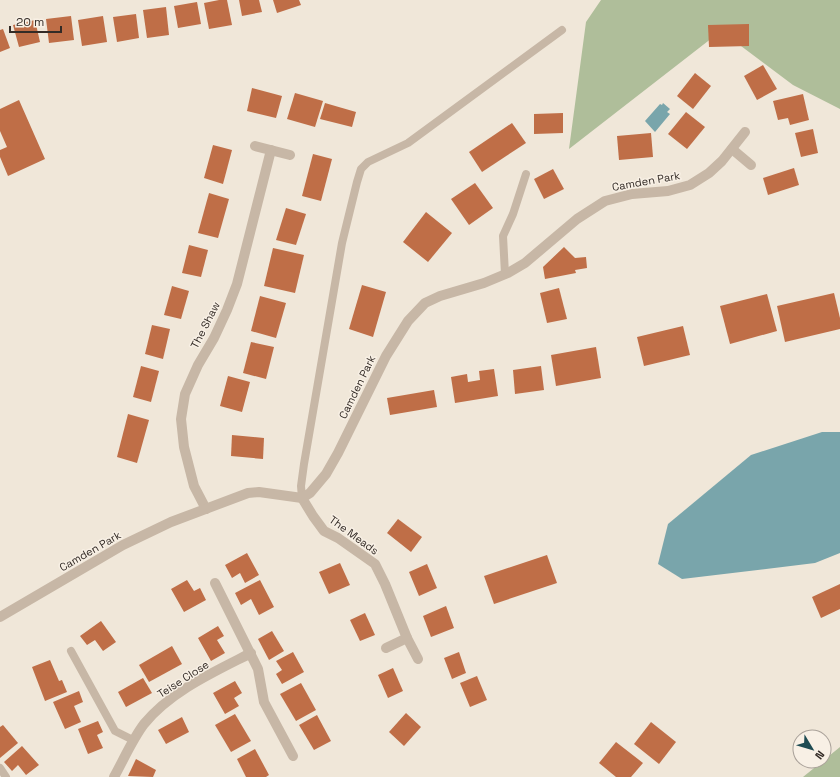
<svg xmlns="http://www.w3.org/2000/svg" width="840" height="777" font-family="'Space Grotesk',sans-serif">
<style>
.green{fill:#afbe9a}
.water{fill:#79a5ab}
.building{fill:#bf6e47}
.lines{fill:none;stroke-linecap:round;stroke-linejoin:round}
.service{stroke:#c7b7a6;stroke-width:8}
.minor{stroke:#c7b7a6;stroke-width:10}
.labels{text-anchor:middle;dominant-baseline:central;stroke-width:3;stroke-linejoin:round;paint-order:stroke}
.street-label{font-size:11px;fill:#332b26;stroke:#f8f0e5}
</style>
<rect width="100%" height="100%" fill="#f0e7d9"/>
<g class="green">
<path d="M 601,0 L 840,0 L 840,109 L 793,85 L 721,31 L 569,149 L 586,22 Z"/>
<path d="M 840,747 L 840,777 L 803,777 Z"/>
</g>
<g class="water">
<path d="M 663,103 L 670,109 L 667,112 L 670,114 L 655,132 L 645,121 L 660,104 L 662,105 Z"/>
<path d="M 822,432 L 840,432 L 840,553 L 815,563 L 682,579 L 658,564 L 668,524 L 751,455 Z"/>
</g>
<g class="building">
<path d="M 219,0 L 227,0 L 232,25 L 209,29 L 204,3 Z"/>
<path d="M 239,0 L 259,0 L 262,12 L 242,16 Z"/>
<path d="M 273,0 L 299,0 L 301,5 L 277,13 Z"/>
<path d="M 197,2 L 201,24 L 178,28 L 174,6 Z"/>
<path d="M 166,7 L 169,35 L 147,38 L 143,10 Z"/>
<path d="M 136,14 L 139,38 L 117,42 L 113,17 Z"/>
<path d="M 71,16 L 74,40 L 49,43 L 46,19 Z"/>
<path d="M 103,16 L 107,42 L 82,46 L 78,20 Z"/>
<path d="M 35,20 L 40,42 L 19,47 L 13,25 Z"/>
<path d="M 749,24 L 749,46 L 709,47 L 708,25 Z"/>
<path d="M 3,29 L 10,48 L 0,52 L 0,30 Z"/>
<path d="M 763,65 L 777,89 L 757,100 L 744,76 Z"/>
<path d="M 695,73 L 711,86 L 693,109 L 677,96 Z"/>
<path d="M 252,88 L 282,96 L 276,118 L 247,111 Z"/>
<path d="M 295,93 L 323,101 L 315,127 L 287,119 Z"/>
<path d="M 803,94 L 809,120 L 790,125 L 788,118 L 778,120 L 773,101 Z"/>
<path d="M 19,100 L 45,159 L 8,176 L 0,157 L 0,150 L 7,147 L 0,131 L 0,109 Z"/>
<path d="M 325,103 L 356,112 L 352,127 L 320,119 Z"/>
<path d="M 686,112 L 705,127 L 687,149 L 668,134 Z"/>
<path d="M 563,113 L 563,133 L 534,134 L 534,114 Z"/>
<path d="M 512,123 L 526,143 L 482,172 L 469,152 Z"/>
<path d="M 813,129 L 818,153 L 801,157 L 795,133 Z"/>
<path d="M 651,133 L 653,157 L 619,160 L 617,136 Z"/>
<path d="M 213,145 L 232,150 L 223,184 L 204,178 Z"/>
<path d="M 313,154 L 332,159 L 321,201 L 302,196 Z"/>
<path d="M 794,168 L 799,185 L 768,195 L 763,178 Z"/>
<path d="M 553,169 L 564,189 L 544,199 L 534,179 Z"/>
<path d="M 475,183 L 493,208 L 469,225 L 451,199 Z"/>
<path d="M 209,193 L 229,199 L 218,238 L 198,233 Z"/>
<path d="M 286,208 L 306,214 L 296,245 L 276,240 Z"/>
<path d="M 426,212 L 452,233 L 428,262 L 403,242 Z"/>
<path d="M 189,245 L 208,250 L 201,277 L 182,273 Z"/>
<path d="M 564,247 L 575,258 L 586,257 L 587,268 L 575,270 L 576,273 L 545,279 L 543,267 Z"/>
<path d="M 273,248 L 304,255 L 295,293 L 264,286 Z"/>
<path d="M 362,285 L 386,292 L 373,337 L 349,329 Z"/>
<path d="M 172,286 L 189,291 L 181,319 L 164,315 Z"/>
<path d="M 559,288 L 567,319 L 547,323 L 540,293 Z"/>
<path d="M 834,293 L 840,318 L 840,329 L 785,342 L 777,306 Z"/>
<path d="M 767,294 L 777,331 L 730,344 L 720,306 Z"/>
<path d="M 260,296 L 286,303 L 276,338 L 251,331 Z"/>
<path d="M 152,325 L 170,329 L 163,359 L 145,354 Z"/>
<path d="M 683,326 L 690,355 L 644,366 L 637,337 Z"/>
<path d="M 251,342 L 274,347 L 266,379 L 243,373 Z"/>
<path d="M 596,347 L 601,378 L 556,386 L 551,355 Z"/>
<path d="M 141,366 L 159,371 L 151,402 L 133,397 Z"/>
<path d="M 541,366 L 544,390 L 515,394 L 513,370 Z"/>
<path d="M 494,369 L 498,396 L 455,403 L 451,377 L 467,374 L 468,382 L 480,380 L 479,371 Z"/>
<path d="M 228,376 L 250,382 L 242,412 L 220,406 Z"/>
<path d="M 434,390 L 437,407 L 390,415 L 387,398 Z"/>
<path d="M 128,414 L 149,420 L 137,463 L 117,457 Z"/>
<path d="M 232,435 L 264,438 L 263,459 L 231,456 Z"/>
<path d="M 398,519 L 422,537 L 411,552 L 387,533 Z"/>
<path d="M 247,553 L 259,575 L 245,583 L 240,573 L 232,578 L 225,565 Z"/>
<path d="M 547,555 L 557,583 L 494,604 L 484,576 Z"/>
<path d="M 340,563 L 350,585 L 329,594 L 319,572 Z"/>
<path d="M 427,564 L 437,588 L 419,596 L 409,572 Z"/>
<path d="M 187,580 L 194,591 L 200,588 L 206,600 L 184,612 L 171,589 Z"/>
<path d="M 260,580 L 274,607 L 259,615 L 251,599 L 241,605 L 235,593 Z"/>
<path d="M 840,584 L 840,609 L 821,618 L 812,597 Z"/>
<path d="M 446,606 L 454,628 L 431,637 L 423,616 Z"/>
<path d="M 365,613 L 375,635 L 360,641 L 350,620 Z"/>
<path d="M 101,621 L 116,642 L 103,651 L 95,640 L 87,645 L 80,636 Z"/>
<path d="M 218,626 L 224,636 L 217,640 L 225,653 L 211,661 L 198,638 Z"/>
<path d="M 272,631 L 284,651 L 269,660 L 258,639 Z"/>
<path d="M 172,646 L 182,664 L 149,682 L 139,665 Z"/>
<path d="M 293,652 L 304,672 L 282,684 L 276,674 L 282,670 L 276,661 Z"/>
<path d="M 459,652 L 466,673 L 452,679 L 444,658 Z"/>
<path d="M 50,660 L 59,681 L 62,680 L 67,692 L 45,701 L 32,667 Z"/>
<path d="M 393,668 L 403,691 L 388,698 L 378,675 Z"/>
<path d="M 477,676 L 487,700 L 470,707 L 460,683 Z"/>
<path d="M 143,678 L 152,693 L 126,707 L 118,692 Z"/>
<path d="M 235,681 L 242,693 L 234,698 L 239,706 L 225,714 L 213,693 Z"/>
<path d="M 301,683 L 316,710 L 296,721 L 280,694 Z"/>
<path d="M 79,691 L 83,702 L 74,706 L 81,722 L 65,729 L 53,702 Z"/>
<path d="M 406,713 L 421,727 L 404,746 L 389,732 Z"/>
<path d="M 235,714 L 251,741 L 231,752 L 215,725 Z"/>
<path d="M 317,715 L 331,741 L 314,750 L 299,725 Z"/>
<path d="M 182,717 L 189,732 L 166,744 L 158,730 Z"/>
<path d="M 98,721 L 103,732 L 97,735 L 103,748 L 88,754 L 78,729 Z"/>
<path d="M 651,722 L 676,742 L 659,764 L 634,744 Z"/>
<path d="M 3,725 L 18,743 L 0,758 L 0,727 Z"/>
<path d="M 616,742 L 643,763 L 631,777 L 616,777 L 599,763 Z"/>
<path d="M 22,746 L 39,765 L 26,775 L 18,765 L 12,771 L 4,762 Z"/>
<path d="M 255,749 L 269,775 L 266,777 L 246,777 L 237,759 Z"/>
<path d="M 136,759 L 156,770 L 153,777 L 128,776 Z"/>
</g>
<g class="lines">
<g class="service">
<path d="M 505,274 L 503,236 L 513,214 L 526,174"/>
<path d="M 302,498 L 301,486 L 304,464 L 342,243 L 357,182 L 361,169 L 368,162 L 408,143 L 562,30"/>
<path d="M 71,651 L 115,731 L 133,740"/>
<path d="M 0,768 L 6,777"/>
</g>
<g class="minor">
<path d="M 255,146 L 290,155"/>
<path d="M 732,149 L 751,165"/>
<path d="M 302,498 L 313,516 L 324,531 L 338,538 L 375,564 L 385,584 L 407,638 L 418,659"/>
<path d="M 206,509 L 194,486 L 184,447 L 181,419 L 185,394 L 198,365 L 214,338 L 227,310 L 237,284 L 271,150"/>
<path d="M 215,583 L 258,669 L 264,702 L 293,756"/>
<path d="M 0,617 L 123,545 L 171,522 L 248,493 L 259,492 L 302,498 L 310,493 L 326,474 L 338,453 L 386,356 L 408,321 L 425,303 L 440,296 L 484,283 L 508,273 L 525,263 L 577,219 L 605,201 L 632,194 L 668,191 L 690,185 L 709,173 L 722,161 L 745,132"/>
<path d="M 386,648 L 407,638"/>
<path d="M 114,777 C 124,759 132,740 144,724 C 171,691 214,672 251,653"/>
</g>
</g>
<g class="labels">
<g class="street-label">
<text transform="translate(646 181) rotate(-10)">Camden Park</text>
<text transform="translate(205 325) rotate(-63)">The Shaw</text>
<text transform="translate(357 387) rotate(-64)">Camden Park</text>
<text transform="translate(354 535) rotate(36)">The Meads</text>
<text transform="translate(90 551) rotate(-30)">Camden Park</text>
<text transform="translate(183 679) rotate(-33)">Teise Close</text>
</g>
</g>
<g transform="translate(812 749) rotate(128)"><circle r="19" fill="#f8f0e5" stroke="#a9a199"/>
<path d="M0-3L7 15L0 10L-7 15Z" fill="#1e4b52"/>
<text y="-6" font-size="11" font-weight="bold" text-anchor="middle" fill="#332b26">N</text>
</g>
<path d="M10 26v6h51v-6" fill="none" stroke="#332b26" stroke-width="2"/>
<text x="16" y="26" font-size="12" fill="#332b26" stroke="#f8f0e5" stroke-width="3" paint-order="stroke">20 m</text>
</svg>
